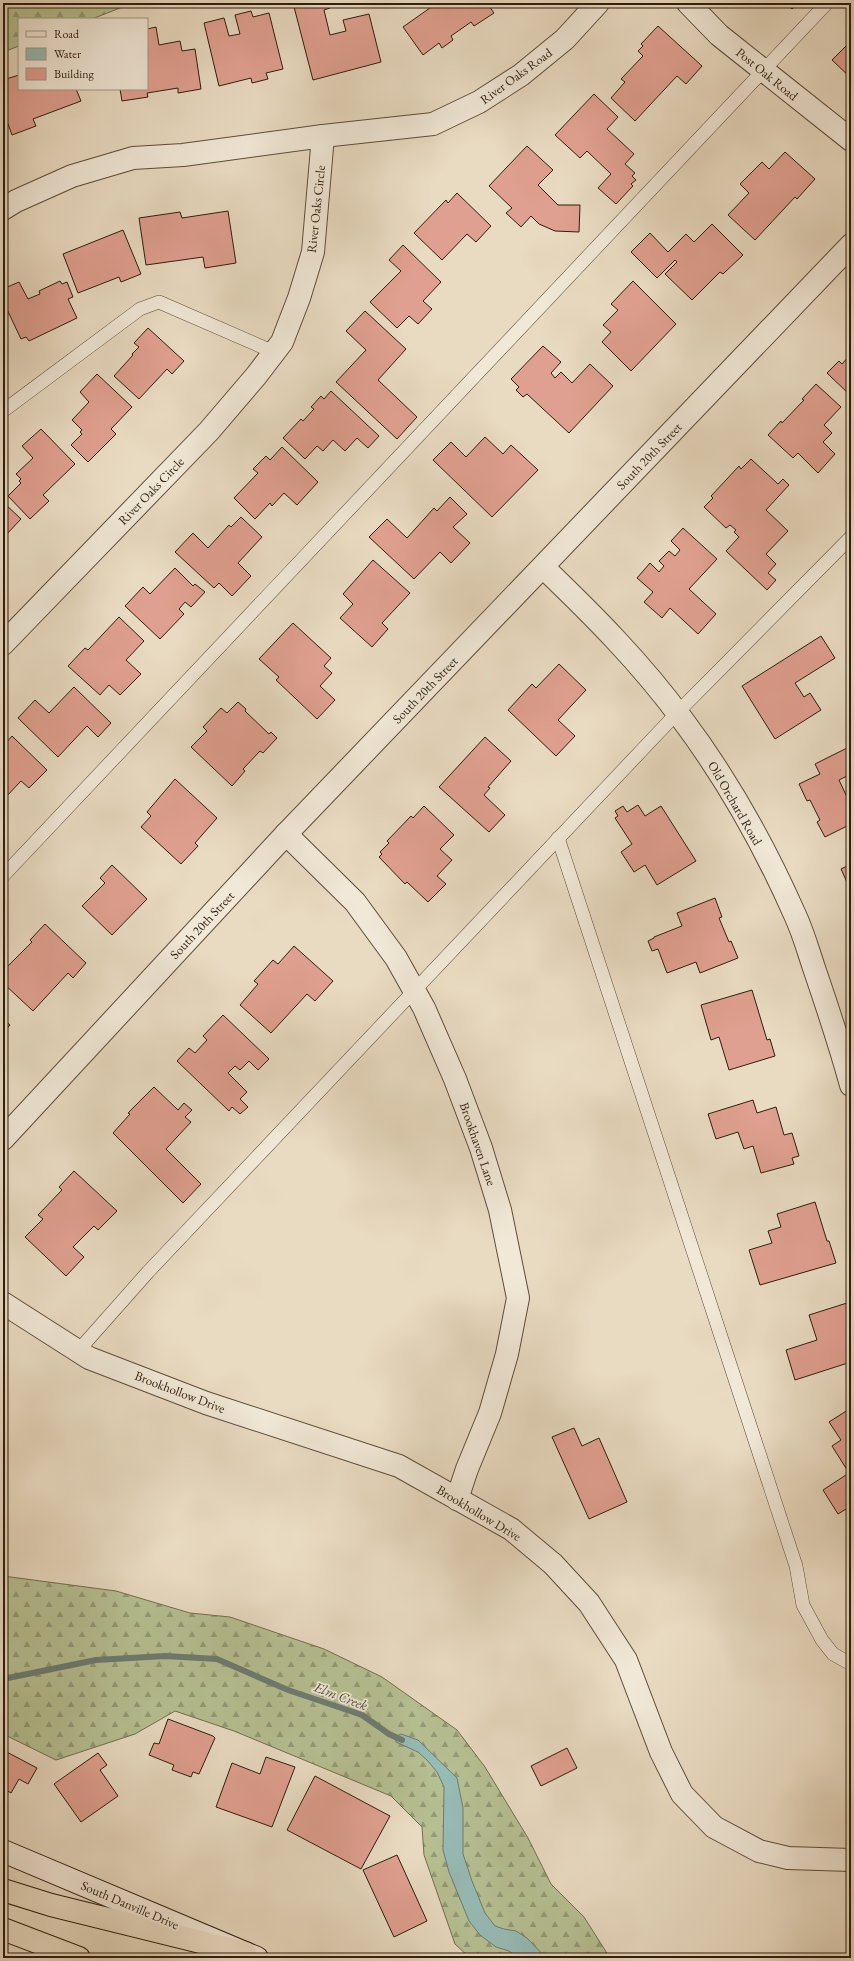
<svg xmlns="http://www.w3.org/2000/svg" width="854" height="1961" font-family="'EB Garamond',serif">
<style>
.forest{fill:url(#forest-firs);stroke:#726e50}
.water{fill:#97bbb5;stroke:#6d7c72}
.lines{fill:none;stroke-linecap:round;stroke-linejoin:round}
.stream{stroke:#6d7c72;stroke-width:6}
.building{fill:#e0a091;stroke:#2e1d0d}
.lane-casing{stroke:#5d4c3a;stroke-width:14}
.street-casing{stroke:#5d4c3a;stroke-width:24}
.secondary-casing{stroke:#2e1d0d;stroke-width:24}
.highway-casing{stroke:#2e1d0d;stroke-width:24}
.lane{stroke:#f1e8d7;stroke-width:13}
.street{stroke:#f1e8d7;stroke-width:22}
.secondary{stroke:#f1e8d7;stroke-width:22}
.highway{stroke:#e9dbc2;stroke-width:22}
.labels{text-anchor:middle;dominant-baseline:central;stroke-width:3.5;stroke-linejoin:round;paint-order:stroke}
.street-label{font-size:13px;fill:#2e1d0d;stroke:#f1e8d7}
.water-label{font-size:14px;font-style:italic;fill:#4e4c3f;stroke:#f1e8d7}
</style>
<defs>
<pattern id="forest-firs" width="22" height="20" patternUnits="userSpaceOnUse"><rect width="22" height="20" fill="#b6c093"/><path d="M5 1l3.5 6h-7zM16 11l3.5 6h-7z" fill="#949b76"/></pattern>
</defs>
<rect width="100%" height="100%" fill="#e9dbc2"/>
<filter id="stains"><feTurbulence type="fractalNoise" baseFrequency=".005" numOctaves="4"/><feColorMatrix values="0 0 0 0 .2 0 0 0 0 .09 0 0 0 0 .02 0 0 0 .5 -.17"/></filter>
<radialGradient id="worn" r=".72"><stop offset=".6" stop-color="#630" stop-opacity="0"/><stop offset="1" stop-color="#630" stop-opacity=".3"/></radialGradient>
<g class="forest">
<path d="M 3,3 L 146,3 L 125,6 L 92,19 L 19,19 L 19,46 L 3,52 Z"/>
<path d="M 3,1576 L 116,1591 L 190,1613 L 230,1617 L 324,1649 L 382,1677 L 457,1730 L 485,1767 L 528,1838 L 551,1884 L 584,1917 L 610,1958 L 470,1958 L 455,1944 L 424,1855 L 422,1827 L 391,1796 L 234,1731 L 175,1711 L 135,1734 L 56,1760 L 3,1734 Z"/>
</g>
<path class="water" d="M 401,1734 L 418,1740 L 457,1778 L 463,1808 L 463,1854 L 472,1881 L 485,1913 L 495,1926 L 504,1929 L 516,1931 L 527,1938 L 546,1958 L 518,1958 L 509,1951 L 496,1947 L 480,1935 L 469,1921 L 449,1872 L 443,1850 L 444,1787 L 437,1772 L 427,1760 L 418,1752 L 396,1742 L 395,1737 Z"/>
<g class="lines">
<path class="stream" d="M 3,1679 L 96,1660 L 165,1656 L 217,1659 L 288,1690 L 362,1715 L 389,1734 L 402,1740"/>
</g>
<g class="building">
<path d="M 293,3 L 329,3 L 330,8 L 324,10 L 330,35 L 346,31 L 343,20 L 369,14 L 381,62 L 313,80 Z"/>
<path d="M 437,3 L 487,3 L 494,13 L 474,26 L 471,22 L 451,36 L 453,40 L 442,48 L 439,43 L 423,55 L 403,27 Z"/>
<path d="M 786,3 L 798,3 L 792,9 Z"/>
<path d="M 251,11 L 253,17 L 269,13 L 283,69 L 266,73 L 268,79 L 252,83 L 251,78 L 219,86 L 204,23 L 224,18 L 229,36 L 240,34 L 235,15 Z"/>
<path d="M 658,26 L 702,66 L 686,84 L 677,76 L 635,121 L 611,98 L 625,82 L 621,79 L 643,56 L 638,51 L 643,46 L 641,44 Z"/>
<path d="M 156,27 L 159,45 L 180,41 L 182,51 L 195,49 L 201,89 L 178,93 L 178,88 L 147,93 L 148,97 L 122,101 L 120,89 L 147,89 L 147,29 Z"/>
<path d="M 851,41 L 851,78 L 832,60 Z"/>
<path d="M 19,75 L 19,89 L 76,89 L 81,101 L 33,119 L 36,126 L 12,135 L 3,110 L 3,92 L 7,91 L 3,80 Z"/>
<path d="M 594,94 L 618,117 L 607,129 L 634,154 L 625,164 L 635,173 L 632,176 L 636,180 L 631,184 L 633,186 L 616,204 L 598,188 L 611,174 L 587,151 L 580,158 L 555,135 Z"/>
<path d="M 527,146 L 553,170 L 538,185 L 558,205 L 580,205 L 579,232 L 555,231 L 539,224 L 531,216 L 521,227 L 506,213 L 512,208 L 489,186 Z"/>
<path d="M 785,152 L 815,179 L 797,199 L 795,197 L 755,240 L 728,215 L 749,193 L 740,184 L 762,162 L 769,169 Z"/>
<path d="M 457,193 L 491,226 L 476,242 L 467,234 L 442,260 L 414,233 L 446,200 L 448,203 Z"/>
<path d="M 228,211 L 236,263 L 205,268 L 203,257 L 146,265 L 139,218 L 180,212 L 182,218 Z"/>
<path d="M 712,224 L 743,255 L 723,274 L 720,272 L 692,300 L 665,274 L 677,262 L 675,260 L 657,278 L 631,252 L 650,233 L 668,252 L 686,234 L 694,242 Z"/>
<path d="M 123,230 L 141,274 L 121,282 L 119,277 L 78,293 L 63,254 Z"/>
<path d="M 403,245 L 441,282 L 423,301 L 432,309 L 418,324 L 409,316 L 397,328 L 370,302 L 401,271 L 389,260 Z"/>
<path d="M 60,281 L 62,284 L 67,282 L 73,297 L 68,299 L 77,318 L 29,341 L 26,337 L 21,339 L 3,301 L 3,289 L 19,282 L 28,299 L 40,294 L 39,291 Z"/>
<path d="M 633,281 L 676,324 L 631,371 L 602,342 L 611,332 L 603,325 L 618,310 L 611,304 Z"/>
<path d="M 365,311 L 406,349 L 378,380 L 417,417 L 397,439 L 336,382 L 366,350 L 346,331 Z"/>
<path d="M 148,328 L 184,361 L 172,374 L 167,369 L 139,399 L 114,376 L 133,355 L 132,354 L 139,347 L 134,343 Z"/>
<path d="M 543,346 L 561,362 L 551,373 L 555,378 L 561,372 L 572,383 L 590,364 L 613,386 L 569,433 L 527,394 L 523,397 L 516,390 L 519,387 L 511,379 Z"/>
<path d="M 851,354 L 851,396 L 827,373 L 839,361 L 842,364 Z"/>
<path d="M 97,374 L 132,407 L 111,429 L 116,434 L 88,462 L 71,445 L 82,434 L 80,432 L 82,430 L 72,420 L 89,402 L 80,392 Z"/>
<path d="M 816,384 L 841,407 L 824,425 L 832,433 L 823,442 L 835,454 L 818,473 L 798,453 L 793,458 L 768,435 L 781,421 L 782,423 L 804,400 L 802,399 Z"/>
<path d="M 331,391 L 379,436 L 368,448 L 357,438 L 345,451 L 333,440 L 323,451 L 317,446 L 305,459 L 283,438 L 301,419 L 303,421 L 314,409 L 311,407 L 321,396 L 324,399 Z"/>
<path d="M 41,429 L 75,464 L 43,495 L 49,501 L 30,519 L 8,496 L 21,483 L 19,481 L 21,479 L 16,474 L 33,458 L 22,446 Z"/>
<path d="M 485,437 L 503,454 L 511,445 L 538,470 L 492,517 L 433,460 L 451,442 L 466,457 Z"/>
<path d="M 282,447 L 318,482 L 297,505 L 284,493 L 272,506 L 270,503 L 255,519 L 234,498 L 258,473 L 253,469 L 266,456 L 270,460 Z"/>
<path d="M 751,459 L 778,484 L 783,479 L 789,485 L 766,510 L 788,531 L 766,554 L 776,564 L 768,573 L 776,580 L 767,590 L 726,551 L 739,537 L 734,532 L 736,530 L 730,525 L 726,528 L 704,507 L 713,498 L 711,496 L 739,466 L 741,469 Z"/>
<path d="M 450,497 L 467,514 L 453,527 L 470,543 L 451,563 L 440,552 L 414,579 L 369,537 L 387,519 L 407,538 L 434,508 L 437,511 Z"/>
<path d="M 3,502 L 21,519 L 5,536 L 8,539 L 3,544 Z"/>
<path d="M 241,517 L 262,537 L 238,563 L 251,576 L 232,596 L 219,583 L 214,588 L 175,552 L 193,533 L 208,548 L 229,525 L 231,527 Z"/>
<path d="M 683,528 L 717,559 L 689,589 L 716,614 L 698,634 L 670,608 L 662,618 L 644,602 L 653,592 L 637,578 L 650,563 L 659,572 L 664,566 L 659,561 L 669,551 L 675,556 L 680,550 L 671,541 Z"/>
<path d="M 373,560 L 410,593 L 382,623 L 388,629 L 372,647 L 340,618 L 353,604 L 343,594 Z"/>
<path d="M 175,568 L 193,586 L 195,584 L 205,592 L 191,607 L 185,602 L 179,609 L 184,614 L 160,639 L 125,606 L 143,587 L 150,594 Z"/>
<path d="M 119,617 L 144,641 L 126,660 L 141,674 L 120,695 L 109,685 L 100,695 L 68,666 L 85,648 L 88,650 Z"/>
<path d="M 293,623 L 331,658 L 324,666 L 332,673 L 320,686 L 335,700 L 317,719 L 276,680 L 279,677 L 259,659 Z"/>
<path d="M 821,636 L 835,658 L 795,683 L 804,697 L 810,693 L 821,710 L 775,739 L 742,686 Z"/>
<path d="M 559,664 L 586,690 L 558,720 L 575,736 L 556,756 L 508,710 L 532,684 L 536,688 Z"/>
<path d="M 74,687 L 111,723 L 98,737 L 87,726 L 58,757 L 18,718 L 35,700 L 49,713 Z"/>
<path d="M 238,702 L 246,709 L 245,711 L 269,734 L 271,732 L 277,738 L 263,753 L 260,751 L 243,769 L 245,771 L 232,786 L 191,747 L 207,731 L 203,727 L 221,708 L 227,713 Z"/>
<path d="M 12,736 L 47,770 L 29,788 L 21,781 L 4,799 L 3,746 Z"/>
<path d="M 485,737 L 511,761 L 488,787 L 490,788 L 484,795 L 505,815 L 489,832 L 439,787 Z"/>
<path d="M 847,748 L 851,756 L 851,774 L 839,780 L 847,797 L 851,795 L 851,824 L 825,837 L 817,822 L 820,820 L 810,800 L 807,801 L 799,784 L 820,774 L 815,764 Z"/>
<path d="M 175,779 L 217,818 L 195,843 L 198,846 L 181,864 L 141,827 L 151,816 L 147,812 Z"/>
<path d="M 638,805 L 645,816 L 661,806 L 696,861 L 657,885 L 645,865 L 634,872 L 621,852 L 632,844 L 615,818 L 618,816 L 615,811 L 623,806 L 627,812 Z"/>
<path d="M 424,806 L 454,835 L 440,849 L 452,860 L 437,876 L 446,884 L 428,902 L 407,882 L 405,884 L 379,857 L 382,854 L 380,852 L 389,843 L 387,841 L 411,816 L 413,818 Z"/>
<path d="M 851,864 L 851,891 L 841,869 Z"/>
<path d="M 112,865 L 147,899 L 112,935 L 82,906 L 105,883 L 100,878 Z"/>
<path d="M 715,898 L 722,917 L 719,918 L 729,942 L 731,941 L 738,958 L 700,973 L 696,962 L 667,973 L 658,949 L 652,951 L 648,941 L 654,938 L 654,937 L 682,926 L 677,913 Z"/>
<path d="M 45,924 L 86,963 L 73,978 L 68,973 L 33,1011 L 3,983 L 3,971 L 32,942 L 30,940 Z"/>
<path d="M 294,946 L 333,981 L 315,1001 L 307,994 L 271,1033 L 240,1005 L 258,984 L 254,981 L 273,960 L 278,964 Z"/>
<path d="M 752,990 L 767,1040 L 770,1039 L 775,1056 L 729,1070 L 719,1037 L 711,1040 L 701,1005 Z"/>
<path d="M 223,1015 L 269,1059 L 258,1070 L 249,1061 L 240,1070 L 235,1066 L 228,1073 L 247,1092 L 240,1099 L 248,1107 L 240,1114 L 232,1107 L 229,1111 L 177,1061 L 189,1048 L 195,1053 L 207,1040 L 203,1036 Z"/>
<path d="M 3,1019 L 10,1025 L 3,1033 Z"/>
<path d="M 154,1087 L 178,1110 L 184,1103 L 192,1110 L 185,1117 L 191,1122 L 166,1149 L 201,1184 L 183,1203 L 113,1133 L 130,1114 L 128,1113 Z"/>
<path d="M 753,1100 L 757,1113 L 776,1107 L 784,1135 L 792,1133 L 799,1156 L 792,1158 L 794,1164 L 761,1173 L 753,1146 L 744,1149 L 738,1132 L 716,1139 L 708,1114 Z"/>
<path d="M 74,1171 L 117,1211 L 98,1230 L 94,1226 L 73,1247 L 84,1257 L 66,1276 L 25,1237 L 43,1219 L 38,1215 L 62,1190 L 59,1187 Z"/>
<path d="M 815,1202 L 827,1241 L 829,1241 L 836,1263 L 760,1285 L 749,1250 L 772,1243 L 768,1231 L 781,1227 L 777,1214 Z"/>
<path d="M 847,1303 L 851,1317 L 851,1362 L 795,1380 L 786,1350 L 817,1340 L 809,1315 Z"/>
<path d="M 851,1408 L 851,1506 L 838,1514 L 823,1490 L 849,1473 L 832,1446 L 841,1440 L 829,1422 Z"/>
<path d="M 574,1428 L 582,1446 L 599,1438 L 627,1502 L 589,1519 L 552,1437 Z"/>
<path d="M 168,1719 L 213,1736 L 215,1738 L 199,1774 L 193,1772 L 191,1777 L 172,1770 L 174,1765 L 149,1755 L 154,1743 L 159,1744 Z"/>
<path d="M 567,1748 L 577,1768 L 541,1786 L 531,1766 Z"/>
<path d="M 3,1750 L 37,1768 L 28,1784 L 19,1779 L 11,1793 L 3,1788 Z"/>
<path d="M 98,1753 L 107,1765 L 100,1770 L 118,1796 L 81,1822 L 54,1784 Z"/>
<path d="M 266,1757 L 295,1767 L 272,1827 L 216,1807 L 232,1763 L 260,1774 Z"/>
<path d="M 315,1776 L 390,1816 L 361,1869 L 287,1830 Z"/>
<path d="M 397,1855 L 427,1921 L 394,1937 L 363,1870 Z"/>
</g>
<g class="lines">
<defs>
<g id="lane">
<path d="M 3,411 L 140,309 L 159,302 L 274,352"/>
<path d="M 558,838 L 796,1566 L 803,1605 L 822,1640 L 833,1654 L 851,1664"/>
<path d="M 3,876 L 827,3"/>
<path d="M 78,1351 L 148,1272 L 677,713 L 851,537"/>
</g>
<g id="street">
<path d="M 688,3 L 719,35 L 851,140"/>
<path d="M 323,136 L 433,124 L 479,102 L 521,75 L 565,39 L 598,3"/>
<path d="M 3,209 L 16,201 L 72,176 L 133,158 L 183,155 L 323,136 L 313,252 L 299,298 L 282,342 L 256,376 L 209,431 L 3,644"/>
<path d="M 543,567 C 592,614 641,663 682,719 C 727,779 765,847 795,915 C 803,932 808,950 814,968 C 827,1006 840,1045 851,1085"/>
<path d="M 286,834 L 355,902 L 396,958 L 424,1008 L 455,1079 L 481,1148 L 500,1210 L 518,1298 L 507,1354 L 490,1413 L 467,1469 L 457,1499"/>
<path d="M 3,1139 L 286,834 L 851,245"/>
<path d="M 3,1303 L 89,1358 L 206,1403 L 399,1466 L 511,1529 L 553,1564 L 589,1603 L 626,1660 L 661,1752 L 682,1794 L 714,1827 L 759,1851 L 788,1858 L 851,1860"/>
</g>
<path id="secondary" d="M 3,1851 L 257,1958"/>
<g id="highway">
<path d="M 3,1890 L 51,1905 L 245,1953"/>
<path d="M 3,1929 L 79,1958"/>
</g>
</defs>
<use href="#lane" class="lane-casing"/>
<use href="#street" class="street-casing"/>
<use href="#secondary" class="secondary-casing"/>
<use href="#highway" class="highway-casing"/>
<use href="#lane" class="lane"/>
<use href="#street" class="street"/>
<use href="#secondary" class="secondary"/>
<use href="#highway" class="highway"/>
</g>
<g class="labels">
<g class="street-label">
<text transform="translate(767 74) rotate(39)">Post Oak Road</text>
<text transform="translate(516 76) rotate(-36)">River Oaks Road</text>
<text transform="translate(316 209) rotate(-84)">River Oaks Circle</text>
<text transform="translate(649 456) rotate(-46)">South 20th Street</text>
<text transform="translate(151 491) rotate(-46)">River Oaks Circle</text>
<text transform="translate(425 690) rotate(-46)">South 20th Street</text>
<text transform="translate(735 803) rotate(60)">Old Orchard Road</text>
<text transform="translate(202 925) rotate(-47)">South 20th Street</text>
<text transform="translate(478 1144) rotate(71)">Brookhaven Lane</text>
<text transform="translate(180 1392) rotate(21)">Brookhollow Drive</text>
<text transform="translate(479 1513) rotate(31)">Brookhollow Drive</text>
<text transform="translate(130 1905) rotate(23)">South Danville Drive</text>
</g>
<g class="water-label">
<text transform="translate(341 1696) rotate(21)">Elm Creek</text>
</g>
</g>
<rect width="854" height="1961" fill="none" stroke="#e9dbc2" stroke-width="16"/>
<rect x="4" y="4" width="846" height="1953" fill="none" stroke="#2e1d0d" stroke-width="2"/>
<rect x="8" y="8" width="838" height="1945" fill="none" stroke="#2e1d0d"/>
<rect x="18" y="18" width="130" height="72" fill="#f1e8d7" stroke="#a39786"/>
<rect x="26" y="31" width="20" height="6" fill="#f1e8d7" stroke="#a39786"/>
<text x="54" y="38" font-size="12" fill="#2e1d0d">Road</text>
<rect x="26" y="48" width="20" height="12" fill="#97bbb5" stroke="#a39786"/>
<text x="54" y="58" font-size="12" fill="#2e1d0d">Water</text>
<rect x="26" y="68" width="20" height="12" fill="#e0a091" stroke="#a39786"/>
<text x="54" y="78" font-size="12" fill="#2e1d0d">Building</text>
<rect width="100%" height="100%" filter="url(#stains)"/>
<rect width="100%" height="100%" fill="url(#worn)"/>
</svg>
